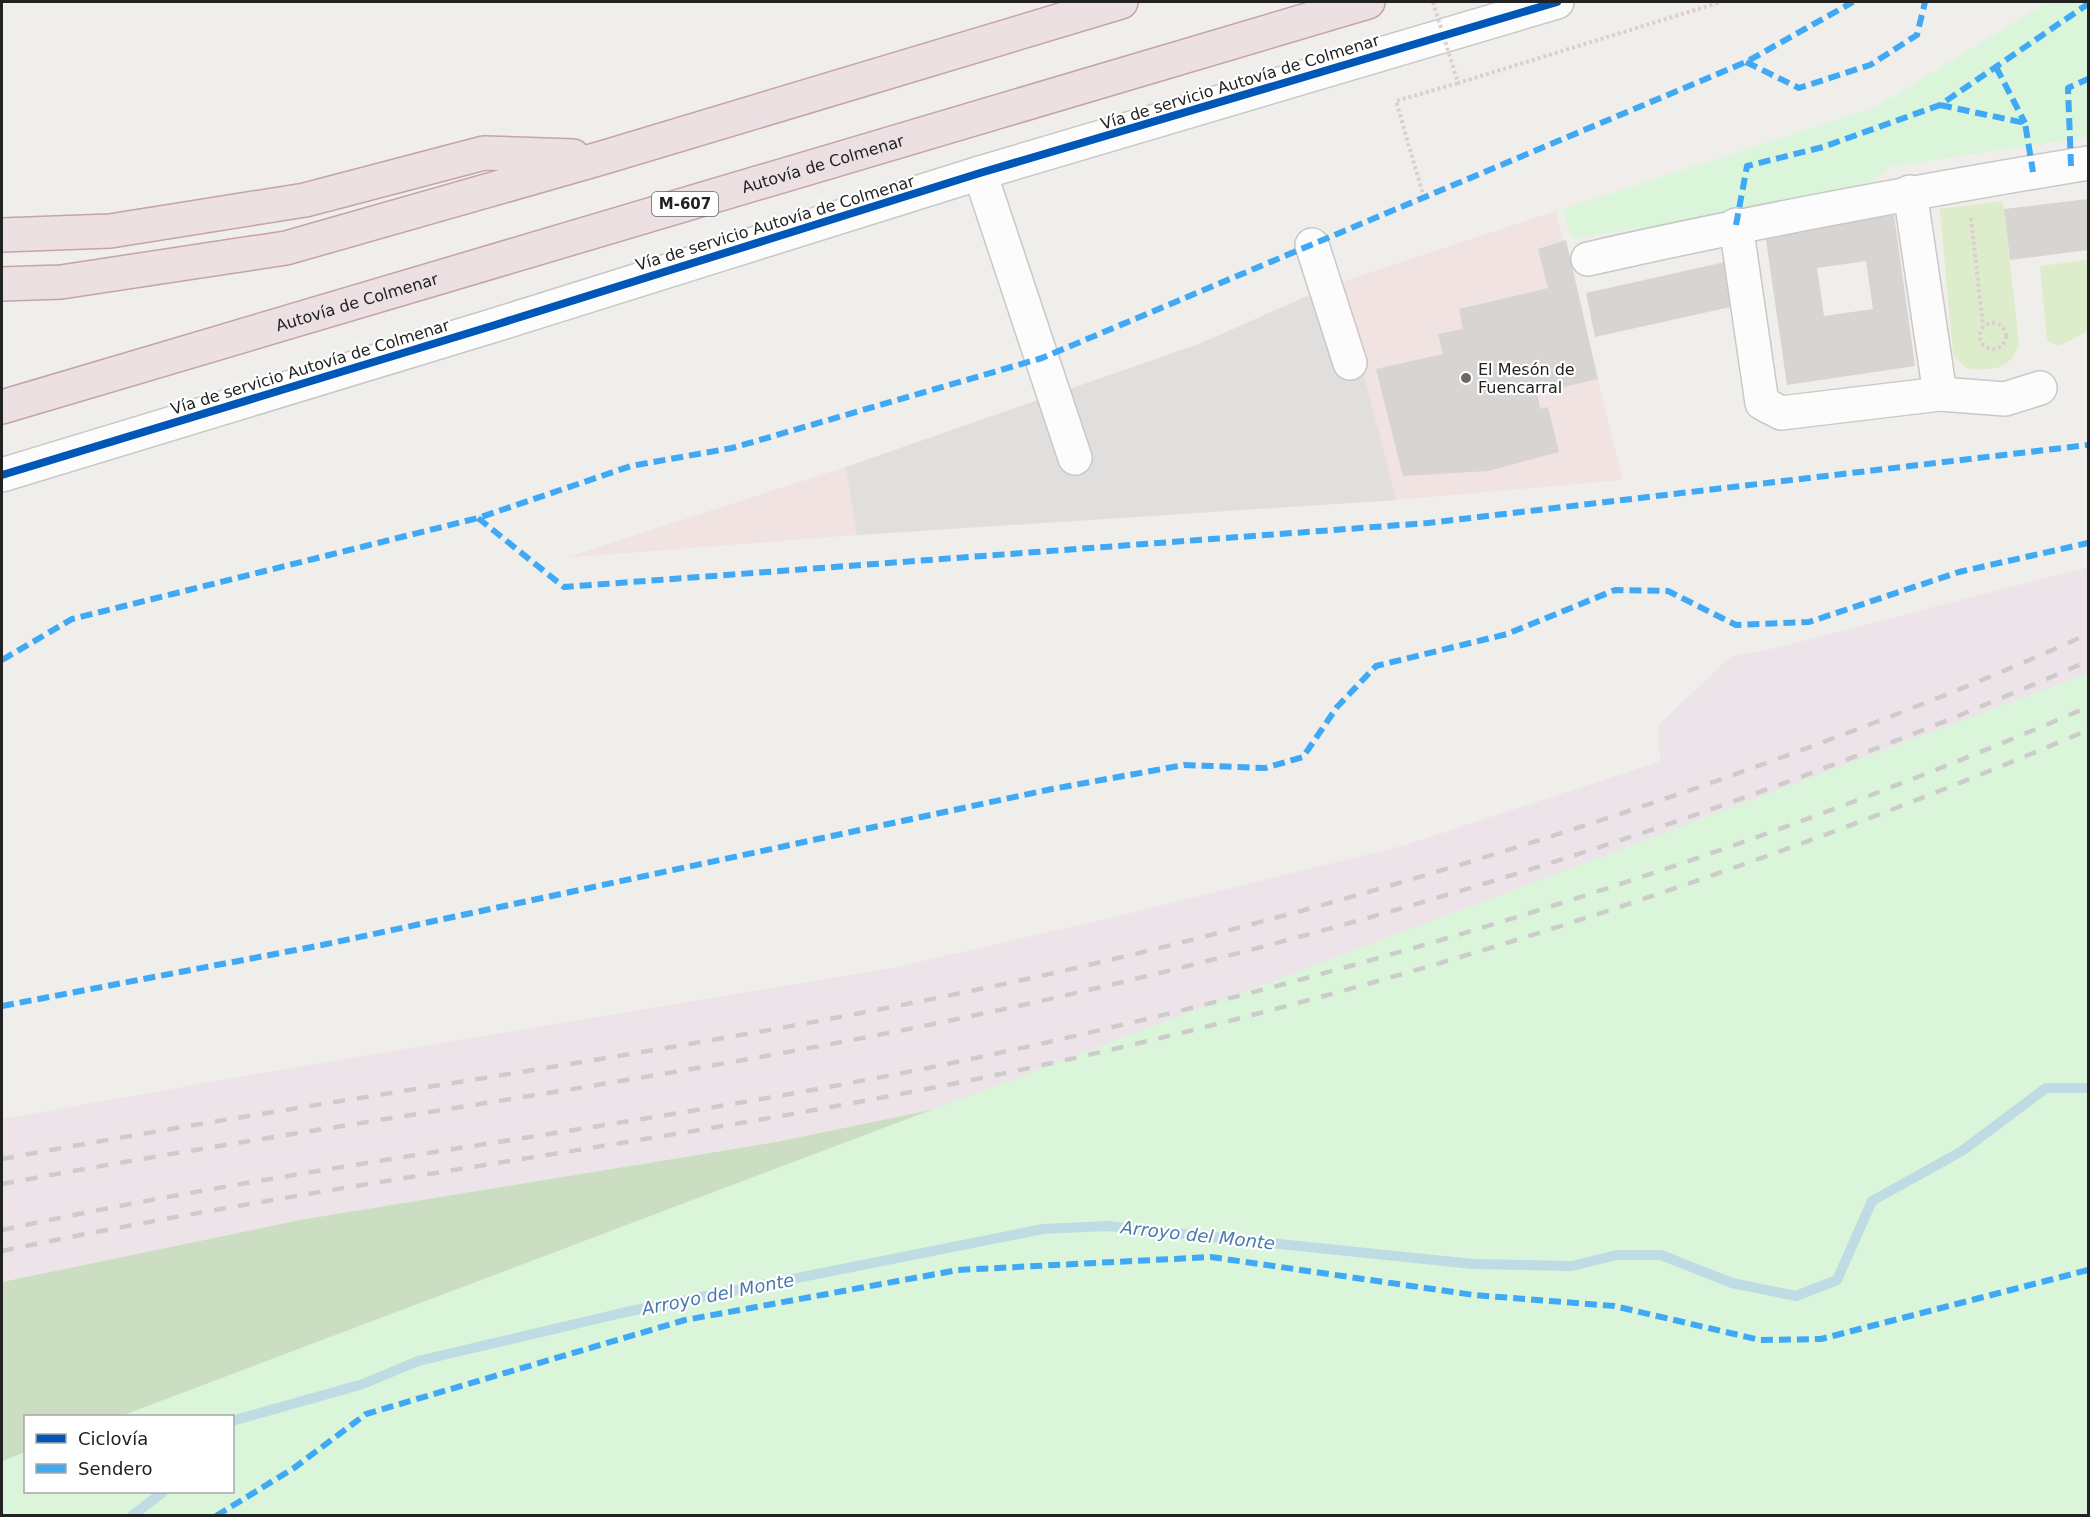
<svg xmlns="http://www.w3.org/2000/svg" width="2090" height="1517" font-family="'DejaVu Sans',sans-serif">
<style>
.commercial{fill:#f1e3e1}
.industrial{fill:#ede4e9}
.grass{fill:#ddeccb}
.forest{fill:#cbdec1;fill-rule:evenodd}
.park{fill:#daf5da}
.parking{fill:#e0dfde}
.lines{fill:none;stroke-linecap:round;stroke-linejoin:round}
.stream{stroke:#bfdbe3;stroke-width:10}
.building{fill:#d7d4d2;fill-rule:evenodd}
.minor-casing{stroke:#c9c8c7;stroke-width:36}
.highway-casing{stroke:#c5a2ac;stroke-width:36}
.path{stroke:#dccecd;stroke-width:4;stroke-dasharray:3 3;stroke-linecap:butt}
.minor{stroke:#fdfcfc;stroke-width:33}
.highway{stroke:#ece0e2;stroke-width:33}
.rail{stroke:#ccc;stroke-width:4.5;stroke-dasharray:12 12;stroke-linecap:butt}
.path-bridge{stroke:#dccecd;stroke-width:4;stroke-dasharray:3 3;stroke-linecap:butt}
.quiet{stroke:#3fa9f5;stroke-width:6;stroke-dasharray:12 6;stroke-linecap:butt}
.cycleway-casing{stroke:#fff;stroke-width:11}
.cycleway{stroke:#0057b8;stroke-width:8}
.poi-dot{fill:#6a6968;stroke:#fff;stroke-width:2}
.labels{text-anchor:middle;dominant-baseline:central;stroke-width:4.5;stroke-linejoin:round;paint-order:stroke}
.shield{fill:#fff;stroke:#646464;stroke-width:1.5}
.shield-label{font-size:15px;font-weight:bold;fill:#222}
.street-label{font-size:16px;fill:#222;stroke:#fff}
.poi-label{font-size:16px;fill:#222;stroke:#fff;text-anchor:start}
.water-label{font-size:18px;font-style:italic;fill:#4a7aab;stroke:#fff}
</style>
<rect width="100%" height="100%" fill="#f0eeeb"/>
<path class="commercial" d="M 1556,211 L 1623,480 L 1396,500 L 857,535 L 564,558 L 846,467 L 1199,344 L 1326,287 Z"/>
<path class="industrial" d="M 2088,567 L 2088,769 L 1225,1049 L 776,1142 L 300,1220 L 2,1282 L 2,1119 L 301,1066 L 897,967 L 1126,914 L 1406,845 L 1660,761 L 1658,725 L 1730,657 L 1780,647 Z"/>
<g class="grass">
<path d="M 2003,201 L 2019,344 C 2010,371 1993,370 1967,369 L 1953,355 L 1940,209 Z"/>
<path d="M 2088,260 L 2088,331 L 2059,346 L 2047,341 L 2040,266 Z"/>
</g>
<path class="forest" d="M 1225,1049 L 233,1512 L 2,1515 L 2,1282 L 300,1220 L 776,1142 ZM 26,1416 L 232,1416 L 232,1492 L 26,1492 Z"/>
<g class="park">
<path d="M 2048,2 L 2088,2 L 2088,137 L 1893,166 L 1855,193 L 1572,239 L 1563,209 L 1876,107 Z"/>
<path d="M 2088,673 L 2088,1515 L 2,1515 L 2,1461 L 25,1452 L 26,1492 L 232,1492 L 232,1416 L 121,1416 Z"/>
</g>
<path class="parking" d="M 1340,282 L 1396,500 L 857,535 L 846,467 L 1199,344 Z"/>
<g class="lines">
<g class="stream">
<path d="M 232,1421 L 363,1384 L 418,1361 L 626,1312 L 1043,1229 L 1107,1226 L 1473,1264 L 1572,1266 L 1617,1255 L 1661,1255 L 1732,1283 L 1796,1296 L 1837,1280 L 1872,1201 L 1962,1151 L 2046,1088 L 2088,1088"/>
<path d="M 132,1516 L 163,1492"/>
</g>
</g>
<g class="building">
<path d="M 2088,199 L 2088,250 L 2010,260 L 2004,209 Z"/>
<path d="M 1894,215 L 1915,366 L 1787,385 L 1765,233 ZM 1866,261 L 1873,309 L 1824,316 L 1817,268 Z"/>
<path d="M 1566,240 L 1598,379 L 1537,393 L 1540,409 L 1548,407 L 1559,452 L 1488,471 L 1403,476 L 1376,369 L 1443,354 L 1438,334 L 1463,329 L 1459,309 L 1548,288 L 1538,249 Z"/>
<path d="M 1725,262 L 1735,306 L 1595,337 L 1586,293 Z"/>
</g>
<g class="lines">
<defs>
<g id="minor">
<path d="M 980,173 L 1075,458"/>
<path d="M 1910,192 L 1940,394"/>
<path d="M 1736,225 L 1762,403 L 1781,413 L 1940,394 L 2005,399 L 2040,388"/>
<path d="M 1312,245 L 1350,363"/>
<path d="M 1588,259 C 1754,221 1920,191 2088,163"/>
<path d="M 2,475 L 495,325 L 980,173 L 1557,2"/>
</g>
<g id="highway">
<path d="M 2,235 L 110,231 L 305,200 L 484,153 L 573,156"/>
<path d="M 2,284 L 61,282 L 286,248 L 605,157 L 1121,2"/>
<path id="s1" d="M 2,407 L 1368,2"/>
</g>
</defs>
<use href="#minor" class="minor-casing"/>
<use href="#highway" class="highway-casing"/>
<g class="path">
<path d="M 1424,198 L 1396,101 L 1458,83"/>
<path d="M 1971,218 L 1983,327"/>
<circle cx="1993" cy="336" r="13"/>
</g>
<use href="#minor" class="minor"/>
<use href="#highway" class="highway"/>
<g class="rail">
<path d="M 2,1159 C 360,1092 724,1049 1080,967 C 1291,918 1500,856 1705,785 C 1834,739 1963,691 2088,634"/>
<path d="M 2,1184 C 360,1117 724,1075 1080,992 C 1424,912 1764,803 2088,661"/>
<path d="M 2,1230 C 316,1162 637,1128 952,1063 C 1342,981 1723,864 2088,707"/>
<path d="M 2,1251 C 316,1185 636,1147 952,1084 C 1341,1006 1724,885 2088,730"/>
</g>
<path class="path-bridge" d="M 1433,2 L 1458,83 L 1721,2"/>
<g class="quiet">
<path d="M 1746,62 L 1799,88 L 1870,65 L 1917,35 L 1925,2"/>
<path d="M 1996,67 L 2025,123"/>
<path d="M 1940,105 L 2025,123 L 2033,172"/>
<path d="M 2071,166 L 2068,88 L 2088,79"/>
<path d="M 1736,225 L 1747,166 L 1823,147 L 1940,105 L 2088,4"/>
<path d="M 478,518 L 564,587 L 1428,523 L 2088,445"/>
<path d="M 2,660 L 72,619 L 478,518 L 631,466 L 732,448 L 1042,358 L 1746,62 L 1853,2"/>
<path d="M 2,1006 L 322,945 L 1052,789 L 1184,765 L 1265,768 L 1303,757 L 1337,707 L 1376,666 L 1507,634 L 1615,590 L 1668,591 L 1736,625 L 1809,622 L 1959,572 L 2088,543"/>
<path d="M 216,1516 L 294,1468 L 366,1414 L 685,1320 L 958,1270 L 1211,1257 L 1474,1295 L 1614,1306 L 1760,1340 L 1821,1339 L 2088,1270"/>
</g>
<defs>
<path id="cycleway" d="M 2,475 L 495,325 L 980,173 L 1557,2"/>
</defs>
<use href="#cycleway" class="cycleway-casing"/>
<use href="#cycleway" class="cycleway"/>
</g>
<circle class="poi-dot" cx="1466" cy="378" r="6"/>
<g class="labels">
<rect class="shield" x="652" y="192" width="66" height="24" rx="4.5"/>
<g class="shield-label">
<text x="685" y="204">M-607</text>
</g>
<g class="street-label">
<text transform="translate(1240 82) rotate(-17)">Vía de servicio Autovía de Colmenar</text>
<text stroke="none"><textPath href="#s1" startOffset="856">Autovía de Colmenar</textPath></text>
<text transform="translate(775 223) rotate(-17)">Vía de servicio Autovía de Colmenar</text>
<text stroke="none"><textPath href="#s1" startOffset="370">Autovía de Colmenar</textPath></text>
<text transform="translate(310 367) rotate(-17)">Vía de servicio Autovía de Colmenar</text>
</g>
<g class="poi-label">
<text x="1478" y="369">El Mesón de<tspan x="1478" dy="18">Fuencarral</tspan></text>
</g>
<g class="water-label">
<text transform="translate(1198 1235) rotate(6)">Arroyo del Monte</text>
<text transform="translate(718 1294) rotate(-11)">Arroyo del Monte</text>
</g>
</g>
<rect width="2090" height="1517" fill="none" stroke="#222222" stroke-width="6"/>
<rect x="24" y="1415" width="210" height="78" fill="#ffffff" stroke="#a7a7a7" stroke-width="1.5"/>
<rect x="36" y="1434" width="30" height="9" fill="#0057b8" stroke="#a7a7a7" stroke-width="1.5"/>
<text x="78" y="1445" font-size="18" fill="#222222">Ciclovía</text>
<rect x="36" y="1464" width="30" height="9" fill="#3fa9f5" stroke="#a7a7a7" stroke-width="1.5"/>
<text x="78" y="1475" font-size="18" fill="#222222">Sendero</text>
</svg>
